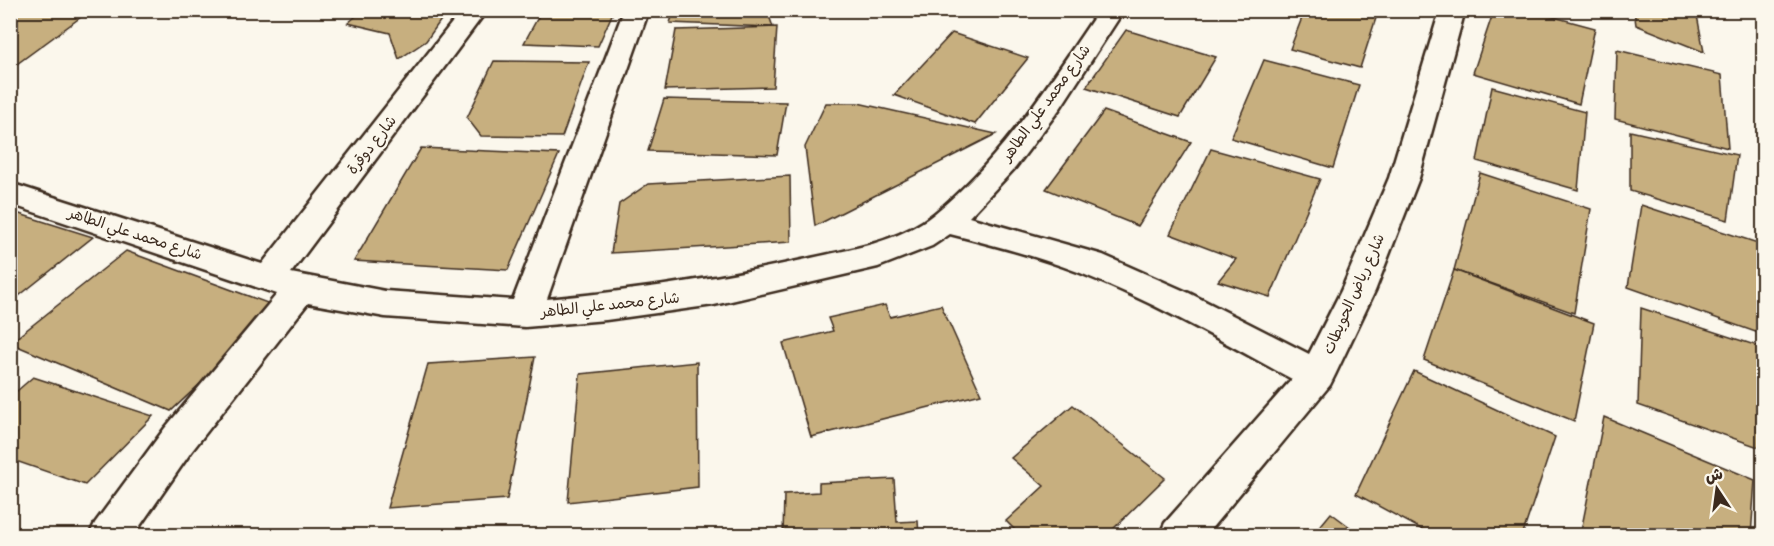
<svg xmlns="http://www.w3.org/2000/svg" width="1774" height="546" font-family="Pangolin,'Playpen Sans Arabic',sans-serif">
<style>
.building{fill:#c7af7f;stroke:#3b2a1e;stroke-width:1.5}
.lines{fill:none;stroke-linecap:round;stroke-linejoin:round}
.minor-casing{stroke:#3b2a1e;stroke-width:5}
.minor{fill:#fbf7ec;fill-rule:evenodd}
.labels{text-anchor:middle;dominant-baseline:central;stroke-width:4.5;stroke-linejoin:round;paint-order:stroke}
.street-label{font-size:15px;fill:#3b2a1e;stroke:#fbf7ec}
</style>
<rect width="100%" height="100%" fill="#fbf7ec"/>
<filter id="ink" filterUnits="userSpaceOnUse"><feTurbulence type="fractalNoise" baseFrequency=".0167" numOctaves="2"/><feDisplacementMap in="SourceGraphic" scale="12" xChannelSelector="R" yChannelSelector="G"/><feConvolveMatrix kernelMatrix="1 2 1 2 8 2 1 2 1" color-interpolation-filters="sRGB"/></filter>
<g filter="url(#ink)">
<g class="building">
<path d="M 10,10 L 34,10 L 81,17 L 10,69 Z"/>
<path d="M 363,10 L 448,10 L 426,41 L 399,59 L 390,33 L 348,23 Z"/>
<path d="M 542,10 L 614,10 L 598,46 L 524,43 Z"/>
<path d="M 674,10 L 767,10 L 773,27 L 670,23 Z"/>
<path d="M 1305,10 L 1347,10 L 1376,18 L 1360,68 L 1290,49 Z"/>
<path d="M 1494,10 L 1528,10 L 1595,28 L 1579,104 L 1473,73 Z"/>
<path d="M 1634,10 L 1696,10 L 1704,52 L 1636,25 Z"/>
<path d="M 777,27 L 773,87 L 665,90 L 676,30 Z"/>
<path d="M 1126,30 L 1216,57 L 1180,117 L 1086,87 Z"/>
<path d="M 952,33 L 1028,58 L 975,124 L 894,95 Z"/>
<path d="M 1617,50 L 1722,75 L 1728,148 L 1615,119 Z"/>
<path d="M 1264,60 L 1359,85 L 1333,168 L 1231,138 Z"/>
<path d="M 494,61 L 589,62 L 562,137 L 481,136 L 467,118 Z"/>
<path d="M 1492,87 L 1585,112 L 1578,190 L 1477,161 Z"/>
<path d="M 664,99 L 786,102 L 777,155 L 648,151 Z"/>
<path d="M 826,103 L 858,103 L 996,134 L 815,226 L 805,147 Z"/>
<path d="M 1104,111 L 1191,142 L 1138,226 L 1046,189 Z"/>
<path d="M 1630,131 L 1737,155 L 1728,220 L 1630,191 Z"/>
<path d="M 421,148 L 559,154 L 508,270 L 354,261 Z"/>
<path d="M 1211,149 L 1320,179 L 1270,297 L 1218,281 L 1236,259 L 1170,234 Z"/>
<path d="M 1480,173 L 1591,209 L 1574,313 L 1454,270 Z"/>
<path d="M 790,176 L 791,242 L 611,253 L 619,204 L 648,184 Z"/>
<path d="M 1641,205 L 1764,245 L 1764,335 L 1628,287 Z"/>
<path d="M 10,211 L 93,237 L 10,303 Z"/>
<path d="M 126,251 L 281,308 L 171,411 L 10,343 Z"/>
<path d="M 1454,270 L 1594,323 L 1574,421 L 1424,360 Z"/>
<path d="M 885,305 L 890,317 L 941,305 L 981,394 L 811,437 L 783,343 L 833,331 L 828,318 Z"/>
<path d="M 1641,308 L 1764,348 L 1764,449 L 1638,405 Z"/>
<path d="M 535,357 L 507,499 L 387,508 L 428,364 Z"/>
<path d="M 697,362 L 698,487 L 568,502 L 580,374 Z"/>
<path d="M 1414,371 L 1555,437 L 1522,536 L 1434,536 L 1356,494 Z"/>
<path d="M 33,377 L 153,416 L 85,485 L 10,459 L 10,397 Z"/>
<path d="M 1073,405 L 1165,478 L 1106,536 L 1021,536 L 1006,521 L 1044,486 L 1011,458 Z"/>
<path d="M 1604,417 L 1755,480 L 1751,536 L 1580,536 Z"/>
<path d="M 894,479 L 897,522 L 918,521 L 919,536 L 783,536 L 784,494 L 819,492 L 819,483 Z"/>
<path d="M 1331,513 L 1362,536 L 1312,536 Z"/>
</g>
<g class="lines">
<defs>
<path id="minor" d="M 462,10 L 487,10 L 291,273 L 385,291 L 513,300 L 624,10 L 649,10 L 547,299 C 635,291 721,278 807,259 C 850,249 898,243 934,214 C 1002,159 1050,82 1099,10 L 1124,10 L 1061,107 L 1015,168 L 969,217 L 1103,255 L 1189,293 L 1309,354 L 1341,291 L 1389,178 L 1440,10 L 1465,10 L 1419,178 L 1375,291 L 1335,375 L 1330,385 L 1205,536 L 1159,536 L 1165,523 L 1292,379 C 1222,341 1152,301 1078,272 C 1036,256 993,245 950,234 L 932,246 L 878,267 L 714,305 L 606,320 L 525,327 L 385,317 L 308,303 L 191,452 L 133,536 L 89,536 L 95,523 L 165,428 L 277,294 L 10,204 L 10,183 L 262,264 Z"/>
</defs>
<use href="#minor" class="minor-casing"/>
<use href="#minor" class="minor"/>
</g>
</g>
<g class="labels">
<g class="street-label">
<text transform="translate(1046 103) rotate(-54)">شارع محمد علي الطاهر</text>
<text transform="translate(372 145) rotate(-52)">شارع دوقرة</text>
<text transform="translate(135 234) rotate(18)">شارع محمد علي الطاهر</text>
<text transform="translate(1354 294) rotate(-66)">شارع رياض الحويطات</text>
<text transform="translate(610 305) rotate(-6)">شارع محمد علي الطاهر</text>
</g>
</g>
<rect width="1774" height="546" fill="none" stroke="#fbf7ec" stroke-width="36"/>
<rect x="18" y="18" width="1738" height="510" fill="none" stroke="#3b2a1e" stroke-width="2" filter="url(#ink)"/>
<g transform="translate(1717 489) rotate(347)" stroke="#fbf7ec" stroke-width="4.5" paint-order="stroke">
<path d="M0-4.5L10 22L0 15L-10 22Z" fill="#3b2a1e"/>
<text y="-9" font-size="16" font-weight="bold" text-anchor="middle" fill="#3b2a1e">ش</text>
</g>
</svg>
